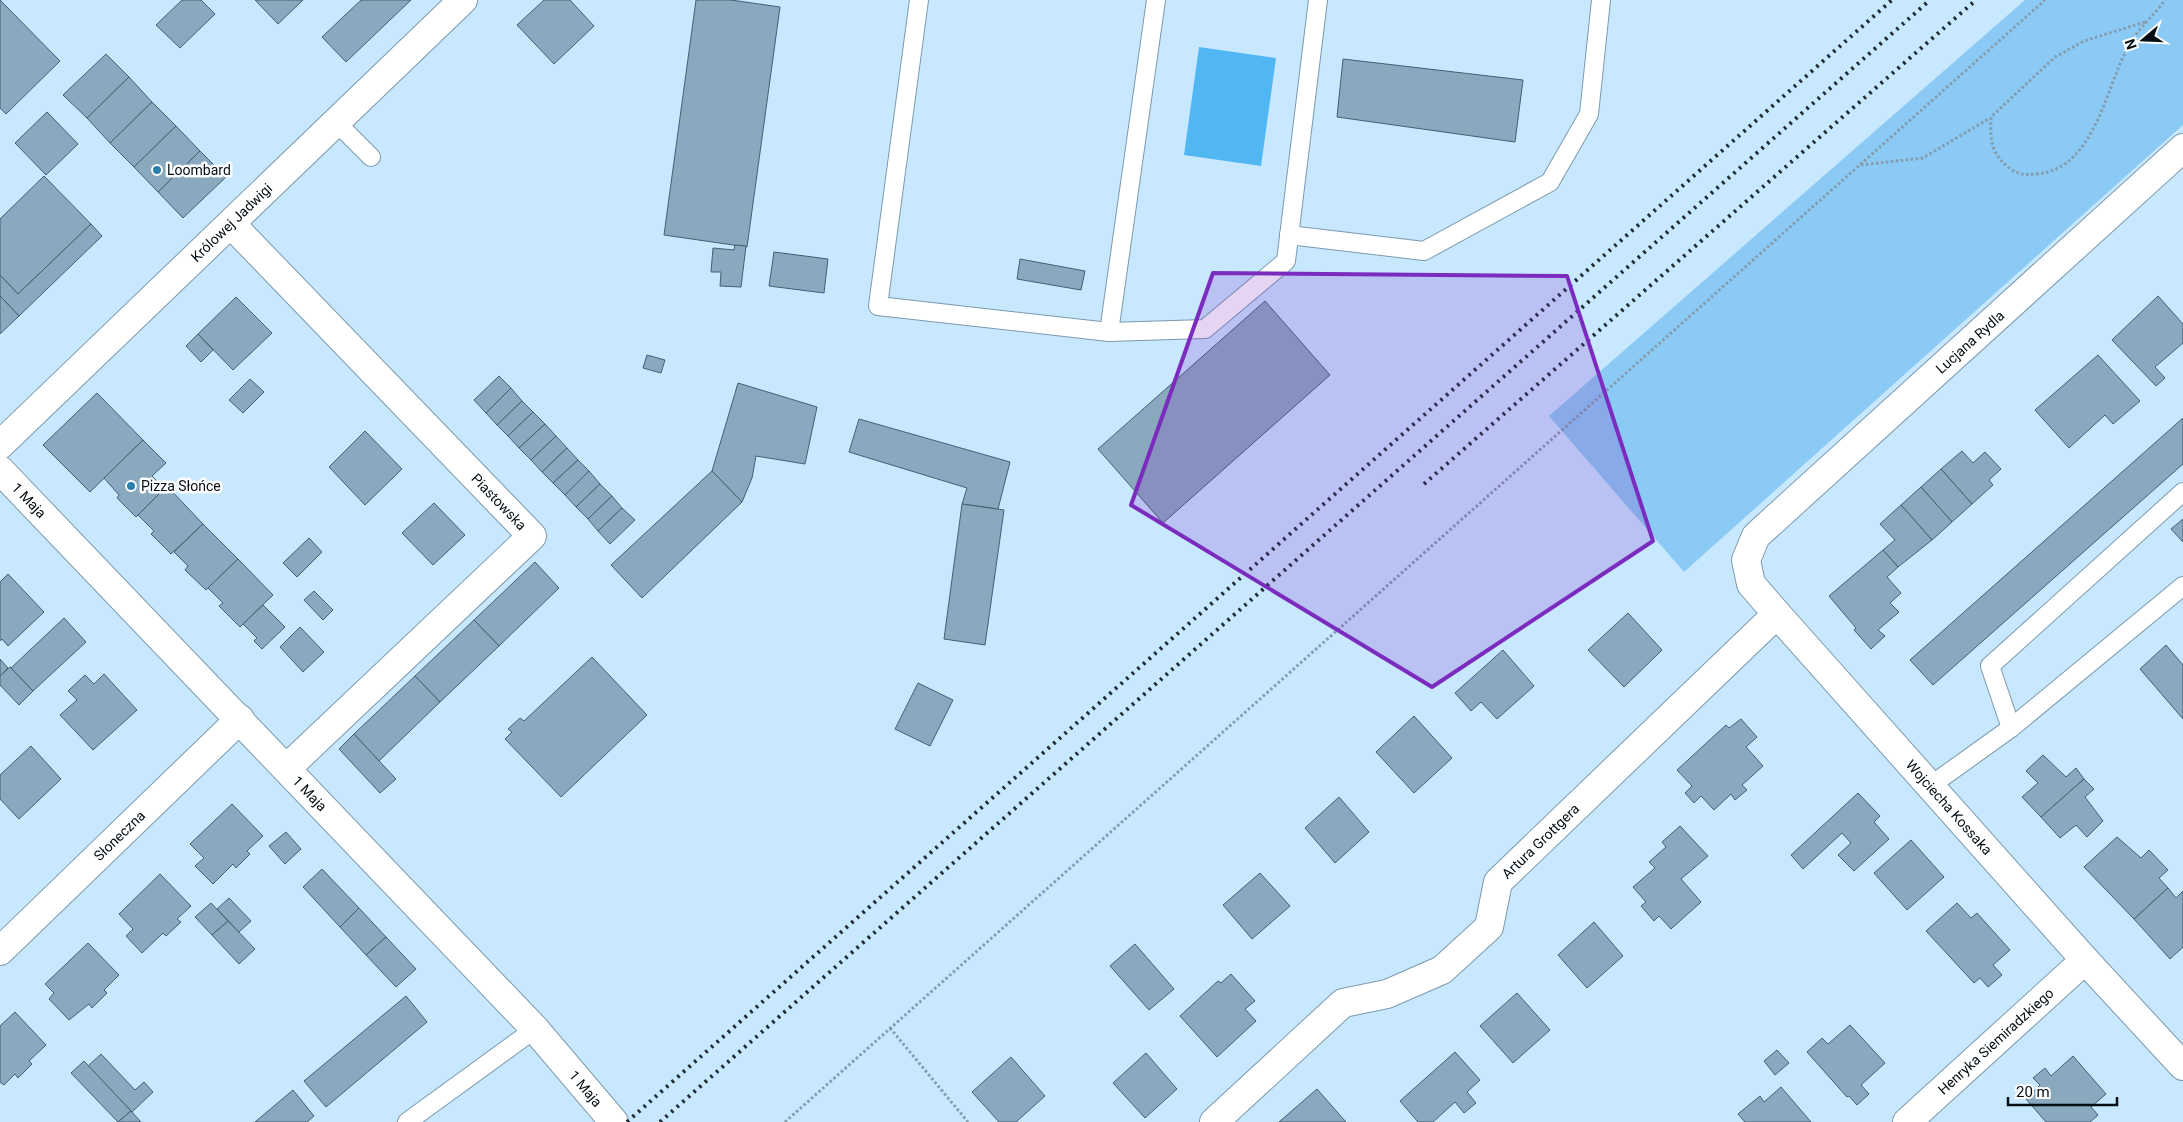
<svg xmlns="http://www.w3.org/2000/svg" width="2183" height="1122" font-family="Roboto,sans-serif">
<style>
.green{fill:#8bcaf4}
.water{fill:#51b7f3}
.building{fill:#8aa9bf;stroke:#435f73}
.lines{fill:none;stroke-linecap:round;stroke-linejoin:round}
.service-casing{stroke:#7b9aaf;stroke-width:20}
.minor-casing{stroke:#7b9aaf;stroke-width:30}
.tertiary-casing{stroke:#7b9aaf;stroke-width:30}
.path{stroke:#849cae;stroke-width:3;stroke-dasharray:2.5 2.5;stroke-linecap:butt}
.service{stroke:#fff;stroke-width:18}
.minor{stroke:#fff;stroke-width:28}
.tertiary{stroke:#fff;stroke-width:28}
.rail{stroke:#1f2c35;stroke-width:4;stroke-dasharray:2.5 5;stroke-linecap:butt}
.marked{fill:#7b2cbf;fill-opacity:0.2;stroke:#7b2cbf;stroke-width:4;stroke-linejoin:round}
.poi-dot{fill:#2c80b0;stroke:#fff;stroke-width:2}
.labels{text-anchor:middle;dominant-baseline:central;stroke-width:5;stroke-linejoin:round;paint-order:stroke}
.poi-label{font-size:14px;fill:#030d14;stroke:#fff;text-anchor:start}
.street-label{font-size:14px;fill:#030d14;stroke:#fff}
</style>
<rect width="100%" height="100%" fill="#c8e8ff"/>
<path class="green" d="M 2025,0 L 2183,0 L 2183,125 L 1684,572 L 1549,416 Z"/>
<path class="water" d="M 1199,47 L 1276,58 L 1261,166 L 1184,155 Z"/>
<g class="building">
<path d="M 0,0 L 60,61 L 6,114 L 0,108 Z"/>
<path d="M 182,0 L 201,0 L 215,14 L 180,48 L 156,25 Z"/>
<path d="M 255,0 L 303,0 L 278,24 Z"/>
<path d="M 361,0 L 411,0 L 346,62 L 322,37 Z"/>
<path d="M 544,0 L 570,0 L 594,26 L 554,64 L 517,25 Z"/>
<path d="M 696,0 L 731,0 L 780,7 L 747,247 L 664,235 Z"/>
<path d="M 106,54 L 129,77 L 87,118 L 63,95 Z"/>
<path d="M 1343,59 L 1523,80 L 1515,142 L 1337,117 Z"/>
<path d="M 129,77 L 152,102 L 110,143 L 87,118 Z"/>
<path d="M 152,102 L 176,126 L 134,167 L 110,143 Z"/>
<path d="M 47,112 L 78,144 L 46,175 L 15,143 Z"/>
<path d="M 176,126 L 200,151 L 158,192 L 134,167 Z"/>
<path d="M 200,151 L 226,177 L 183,218 L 158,192 Z"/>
<path d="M 44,176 L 91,224 L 18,294 L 0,275 L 0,219 Z"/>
<path d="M 91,224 L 102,236 L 19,316 L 0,296 L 0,275 L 18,294 Z"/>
<path d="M 735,245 L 746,246 L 741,287 L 720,286 L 721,272 L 711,272 L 713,248 L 734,250 Z"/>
<path d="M 774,252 L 828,259 L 824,293 L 769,286 Z"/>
<path d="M 1020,259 L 1085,271 L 1081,290 L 1017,279 Z"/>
<path d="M 0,296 L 19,316 L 0,334 Z"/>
<path d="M 2158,296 L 2183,324 L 2183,343 L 2155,367 L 2165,378 L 2156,386 L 2112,340 Z"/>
<path d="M 236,297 L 272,333 L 233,370 L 198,334 Z"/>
<path d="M 1265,301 L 1330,375 L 1163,523 L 1098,449 Z"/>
<path d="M 198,334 L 213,350 L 201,362 L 186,346 Z"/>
<path d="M 647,355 L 665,360 L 661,373 L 643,368 Z"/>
<path d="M 2098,355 L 2140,401 L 2113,424 L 2105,415 L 2069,448 L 2035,410 Z"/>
<path d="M 499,376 L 511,388 L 486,413 L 474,400 Z"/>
<path d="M 250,379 L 264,392 L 243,413 L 229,400 Z"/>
<path d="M 738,383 L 817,407 L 805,464 L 756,456 L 752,478 L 742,502 L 712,471 Z"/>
<path d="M 511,388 L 522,401 L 497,425 L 486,413 Z"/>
<path d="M 97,393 L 143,440 L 90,492 L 43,445 Z"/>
<path d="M 522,401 L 533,412 L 508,436 L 497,425 Z"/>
<path d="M 533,412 L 545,424 L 519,448 L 508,436 Z"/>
<path d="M 2183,418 L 2183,464 L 1933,685 L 1910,660 Z"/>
<path d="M 859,419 L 1010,462 L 998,509 L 962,504 L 967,488 L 849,452 Z"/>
<path d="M 545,424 L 556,436 L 531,460 L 519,448 Z"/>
<path d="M 365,431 L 402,469 L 365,505 L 329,467 Z"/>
<path d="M 556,436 L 567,448 L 542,472 L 531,460 Z"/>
<path d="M 143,440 L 166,463 L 152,476 L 165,489 L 136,517 L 117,498 L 119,495 L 104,478 Z"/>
<path d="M 567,448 L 578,460 L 553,483 L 542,472 Z"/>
<path d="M 1962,451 L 1973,463 L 1985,452 L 2001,469 L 1989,480 L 1993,485 L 1972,504 L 1941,469 Z"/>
<path d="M 578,460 L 589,471 L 565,495 L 553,483 Z"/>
<path d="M 1941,469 L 1972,504 L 1952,522 L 1921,487 Z"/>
<path d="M 589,471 L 600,484 L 576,507 L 565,495 Z"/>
<path d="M 712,471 L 742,502 L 642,598 L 611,565 Z"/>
<path d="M 600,484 L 612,496 L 588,519 L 576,507 Z"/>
<path d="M 167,486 L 203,524 L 171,554 L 151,534 L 154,531 L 138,515 Z"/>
<path d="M 1921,487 L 1952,522 L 1932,540 L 1901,505 Z"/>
<path d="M 612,496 L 622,508 L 598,531 L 588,519 Z"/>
<path d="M 434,503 L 465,535 L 433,565 L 402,533 Z"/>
<path d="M 962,504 L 1004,510 L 985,645 L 944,639 Z"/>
<path d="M 1901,505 L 1932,540 L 1898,567 L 1883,550 L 1895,540 L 1880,524 Z"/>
<path d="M 622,508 L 635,520 L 610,544 L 598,531 Z"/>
<path d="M 2183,519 L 2183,542 L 2171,529 Z"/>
<path d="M 203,524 L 238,559 L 206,590 L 185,570 L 188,566 L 174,552 Z"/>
<path d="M 309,538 L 322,552 L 297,577 L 283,563 Z"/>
<path d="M 1883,550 L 1898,567 L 1887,577 L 1901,593 L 1890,603 L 1899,612 L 1878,630 L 1885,636 L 1871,649 L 1854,630 L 1856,628 L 1829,596 Z"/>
<path d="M 238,559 L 273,595 L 240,627 L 219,606 L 223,603 L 208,588 Z"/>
<path d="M 535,562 L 559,588 L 499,646 L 474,620 Z"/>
<path d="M 8,574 L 44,612 L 8,646 L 2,639 L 0,641 L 0,582 Z"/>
<path d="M 314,591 L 333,610 L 323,620 L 304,600 Z"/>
<path d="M 263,605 L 285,627 L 262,649 L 254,641 L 257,638 L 243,624 Z"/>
<path d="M 1628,613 L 1662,650 L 1624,687 L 1588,650 Z"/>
<path d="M 64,618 L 86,642 L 33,691 L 11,668 Z"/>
<path d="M 474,620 L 499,646 L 440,702 L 415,676 Z"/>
<path d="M 300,627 L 324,652 L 303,672 L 280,647 Z"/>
<path d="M 2166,645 L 2183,665 L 2183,719 L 2140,669 Z"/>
<path d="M 1503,650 L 1534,686 L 1497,719 L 1481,702 L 1471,711 L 1455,693 Z"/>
<path d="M 592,657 L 647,715 L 561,797 L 505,739 L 512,732 L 508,729 L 520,718 L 524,721 Z"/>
<path d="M 0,659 L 8,668 L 0,676 Z"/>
<path d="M 10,667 L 33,691 L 19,705 L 0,685 L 0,676 Z"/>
<path d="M 104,674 L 137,710 L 93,750 L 60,715 L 77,700 L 68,691 L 85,675 L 94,684 Z"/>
<path d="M 415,676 L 440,702 L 379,761 L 354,734 Z"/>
<path d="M 918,683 L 953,700 L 930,746 L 895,729 Z"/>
<path d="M 1414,716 L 1452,758 L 1414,793 L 1376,752 Z"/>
<path d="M 1741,719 L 1757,737 L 1746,747 L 1763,766 L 1742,785 L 1747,790 L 1735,800 L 1731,794 L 1714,810 L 1701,796 L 1694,803 L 1685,793 L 1692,786 L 1677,770 L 1726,725 L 1729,728 Z"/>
<path d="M 354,734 L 396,779 L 380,793 L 339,749 Z"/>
<path d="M 31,746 L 61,779 L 19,819 L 0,799 L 0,775 Z"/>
<path d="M 2043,755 L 2066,777 L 2076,768 L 2084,779 L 2041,817 L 2022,797 L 2038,783 L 2026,771 Z"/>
<path d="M 2084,779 L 2094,789 L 2085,797 L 2103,821 L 2087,837 L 2076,825 L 2060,838 L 2041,817 Z"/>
<path d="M 1858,793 L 1880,816 L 1874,822 L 1889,839 L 1854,871 L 1838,855 L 1851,843 L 1842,833 L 1803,869 L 1791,855 Z"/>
<path d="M 1339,797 L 1369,832 L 1335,863 L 1305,828 Z"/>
<path d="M 232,804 L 263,836 L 247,851 L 250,854 L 236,868 L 233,864 L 213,884 L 195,866 L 204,858 L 190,844 Z"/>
<path d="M 1680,826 L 1708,856 L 1681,879 L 1701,902 L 1671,929 L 1659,916 L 1654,921 L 1641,906 L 1646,902 L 1633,887 L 1655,868 L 1649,862 L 1666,847 L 1662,842 Z"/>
<path d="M 286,832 L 301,849 L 285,864 L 269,846 Z"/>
<path d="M 2117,837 L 2141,858 L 2149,850 L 2168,870 L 2159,878 L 2168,888 L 2134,919 L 2084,867 Z"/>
<path d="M 1911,840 L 1944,877 L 1907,910 L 1874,873 Z"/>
<path d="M 322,869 L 359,908 L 340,927 L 303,887 Z"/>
<path d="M 1260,873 L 1290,906 L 1252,939 L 1223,905 Z"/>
<path d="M 160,874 L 191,906 L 177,919 L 181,922 L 166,936 L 163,933 L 142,953 L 126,936 L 133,929 L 119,914 Z"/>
<path d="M 2168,888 L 2176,898 L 2183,891 L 2183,947 L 2170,959 L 2134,919 Z"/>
<path d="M 229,898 L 251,921 L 239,932 L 217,909 Z"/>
<path d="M 211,903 L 228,921 L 212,935 L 195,917 Z"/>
<path d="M 1957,903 L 1971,918 L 1977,913 L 2010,950 L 1993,965 L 2002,975 L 1988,987 L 1980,978 L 1974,983 L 1926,931 Z"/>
<path d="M 359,908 L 386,937 L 366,955 L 340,927 Z"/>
<path d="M 228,921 L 255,949 L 239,964 L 212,935 Z"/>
<path d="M 1594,922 L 1623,956 L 1587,988 L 1558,955 Z"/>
<path d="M 386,937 L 416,969 L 396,987 L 366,955 Z"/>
<path d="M 88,943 L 119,975 L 104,990 L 107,993 L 92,1008 L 89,1004 L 69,1020 L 49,999 L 54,993 L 45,984 Z"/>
<path d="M 1135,944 L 1174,989 L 1149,1010 L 1110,966 Z"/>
<path d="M 1231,974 L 1255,1001 L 1245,1009 L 1256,1021 L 1217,1057 L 1180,1016 L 1218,981 L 1221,983 Z"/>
<path d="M 1517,993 L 1550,1030 L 1513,1063 L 1480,1026 Z"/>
<path d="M 406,996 L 427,1022 L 326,1107 L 304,1081 Z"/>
<path d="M 15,1012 L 46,1045 L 29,1061 L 32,1064 L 18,1078 L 15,1074 L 4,1085 L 0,1082 L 0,1026 Z"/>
<path d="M 1850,1025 L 1885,1063 L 1861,1085 L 1869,1094 L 1857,1105 L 1849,1096 L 1847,1097 L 1807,1052 L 1822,1038 L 1828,1044 Z"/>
<path d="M 1777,1050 L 1789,1063 L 1775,1075 L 1764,1061 Z"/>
<path d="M 1455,1052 L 1480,1080 L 1467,1092 L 1476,1103 L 1464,1113 L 1455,1102 L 1433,1122 L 1418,1122 L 1400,1101 Z"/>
<path d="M 1146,1053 L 1177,1089 L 1145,1118 L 1113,1083 Z"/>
<path d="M 101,1054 L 135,1090 L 144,1082 L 153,1092 L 132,1112 L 88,1066 Z"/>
<path d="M 2073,1056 L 2106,1094 L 2091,1107 L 2098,1115 L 2090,1122 L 2046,1122 L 2026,1099 L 2040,1085 L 2033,1078 L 2045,1068 L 2051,1076 Z"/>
<path d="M 1011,1057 L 1045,1096 L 1016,1122 L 999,1122 L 972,1092 Z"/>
<path d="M 84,1061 L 131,1111 L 118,1122 L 71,1073 Z"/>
<path d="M 1781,1087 L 1811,1122 L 1745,1122 L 1738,1114 L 1760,1096 L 1764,1102 Z"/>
<path d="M 1317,1089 L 1346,1122 L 1279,1122 Z"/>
<path d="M 293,1090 L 314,1116 L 307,1122 L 255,1122 Z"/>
<path d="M 131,1111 L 141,1122 L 118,1122 Z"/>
</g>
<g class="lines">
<defs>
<g id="service">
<path d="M 919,0 L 878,306 L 1109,332 L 1205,329 L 1286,261 L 1318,0"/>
<path d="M 337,123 L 371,157"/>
<path d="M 1289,235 L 1424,251 L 1550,182 L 1589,114 L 1601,0"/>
<path d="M 1109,332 L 1156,0"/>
<path d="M 2011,728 L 1990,666 L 2183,492"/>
<path d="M 1930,786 L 2011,728 L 2183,586"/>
<path d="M 407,1122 L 535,1029"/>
</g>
<g id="minor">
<path id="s1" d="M 2183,148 L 1756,536 L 1746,560 L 1751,584 L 1777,614 L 2085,960 L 2183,1066"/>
<path id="s2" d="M 231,224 L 532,536 L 287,768"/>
<path id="s3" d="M 0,445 L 463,0"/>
<path id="s4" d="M 0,951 L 240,719"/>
<path id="s5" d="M 1214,1122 L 1343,1003 L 1387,994 L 1442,970 L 1489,927 L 1498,882 L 1777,614"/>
<path id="s6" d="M 1907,1122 L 2085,960"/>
</g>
<g id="tertiary">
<path id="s7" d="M 0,470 L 535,1029 L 614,1122"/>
</g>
</defs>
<use href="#service" class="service-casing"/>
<use href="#minor" class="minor-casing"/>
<use href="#tertiary" class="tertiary-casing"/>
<g class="path">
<path d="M 2145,22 L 2084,41 L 2055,57 L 1991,117 C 1990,141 1991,155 2012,170 C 2021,175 2027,175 2037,174 C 2093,169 2105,92 2126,51 C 2135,31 2153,17 2165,0"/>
<path d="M 1861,165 L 1923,158 L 1990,118"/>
<path d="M 890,1028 L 968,1122"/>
<path d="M 785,1122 L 2045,0"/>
</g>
<use href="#service" class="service"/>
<use href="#minor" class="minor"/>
<use href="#tertiary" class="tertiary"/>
<g class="rail">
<path d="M 1424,484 L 1976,0"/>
<path d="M 627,1122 L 1892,0"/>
<path d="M 660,1122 L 1930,0"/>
</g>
</g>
<path class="marked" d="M 1213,273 L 1567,276 L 1653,541 L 1432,687 L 1131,505 Z"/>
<g class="poi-dot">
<circle cx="157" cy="170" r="5"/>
<circle cx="131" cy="486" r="5"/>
</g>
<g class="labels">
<g class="poi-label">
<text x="167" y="170">Loombard</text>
<text x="141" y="486">Pizza Słońce</text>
</g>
<g class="street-label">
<text stroke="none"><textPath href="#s3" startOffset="321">Królowej Jadwigi</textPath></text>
<text transform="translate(1970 342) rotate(-42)">Lucjana Rydla</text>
<text stroke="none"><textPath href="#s7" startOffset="42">1 Maja</textPath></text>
<text stroke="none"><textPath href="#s2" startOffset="386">Piastowska</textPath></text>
<text stroke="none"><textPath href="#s7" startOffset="448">1 Maja</textPath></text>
<text stroke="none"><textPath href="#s1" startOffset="926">Wojciecha Kossaka</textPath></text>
<text stroke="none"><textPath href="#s4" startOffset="166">Słoneczna</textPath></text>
<text stroke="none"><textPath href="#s5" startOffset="449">Artura Grottgera</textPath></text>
<text stroke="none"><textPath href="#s6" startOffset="120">Henryka Siemiradzkiego</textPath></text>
<text stroke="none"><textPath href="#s7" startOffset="852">1 Maja</textPath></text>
</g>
</g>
<g transform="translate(2143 40) rotate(251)" stroke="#ffffff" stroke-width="4" paint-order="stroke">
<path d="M0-4L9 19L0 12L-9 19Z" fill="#030d14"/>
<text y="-8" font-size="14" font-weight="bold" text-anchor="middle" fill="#030d14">N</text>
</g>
<path d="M2008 1097v8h109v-8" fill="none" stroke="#030d14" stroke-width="2.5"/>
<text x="2016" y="1097" font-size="15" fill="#030d14" stroke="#ffffff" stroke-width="4" paint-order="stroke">20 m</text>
</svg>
